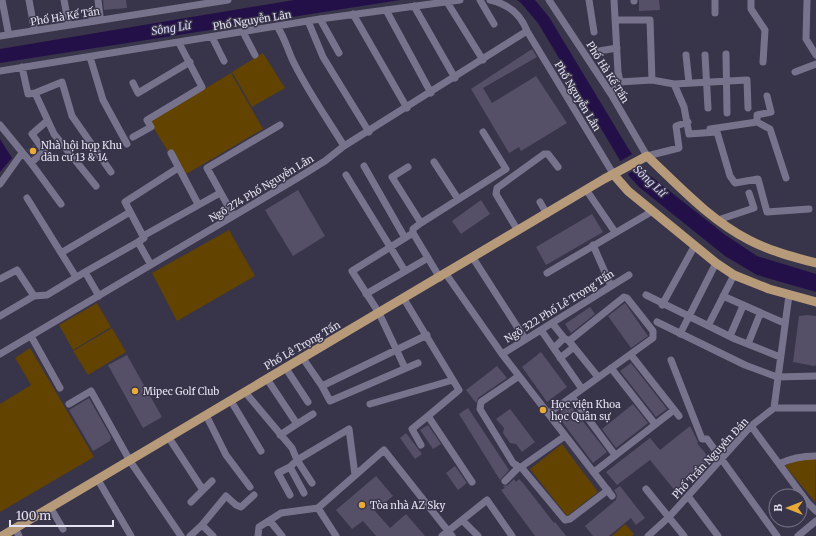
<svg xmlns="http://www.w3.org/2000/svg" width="816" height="536" font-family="Merriweather,serif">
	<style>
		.green { fill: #624300 }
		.water { fill: #241049 }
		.pier { fill: #383449 }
		.building { fill: #555067 }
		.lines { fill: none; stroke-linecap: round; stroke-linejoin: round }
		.minor { stroke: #78738c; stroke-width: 7 }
		.major { stroke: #b69a79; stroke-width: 9 }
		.poi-dot { fill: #e8ab37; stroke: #383449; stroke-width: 1.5 }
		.labels { text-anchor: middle; stroke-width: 3; stroke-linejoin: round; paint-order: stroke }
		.street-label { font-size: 10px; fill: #e5e2f1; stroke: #383449 }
		.poi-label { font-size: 10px; fill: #e5e2f1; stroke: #383449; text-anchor: start }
		.water-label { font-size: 11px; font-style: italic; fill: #dcd5fa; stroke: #383449 }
	</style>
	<rect width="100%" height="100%" fill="#383449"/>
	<path class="green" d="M263 53 285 88 252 107 232 72Z
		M231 73 263 129 183 176 150 122Z
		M229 230 255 276 177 321 152 273Z
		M97 303 111 327 73 350 59 325Z
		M112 328 126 352 88 375 73 351Z
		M30 348 94 457 0 512V404L31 385 15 358Z
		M562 444 598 492 567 516 530 469Z
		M801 458H816L815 502 785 466Z
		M625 524 634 534 632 536H612Z"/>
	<path class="water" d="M294 0H400L0 63V49Z
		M517 0H535L549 17 628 148 643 170 724 234 757 256 816 274V292L757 275 725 256 639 187 630 177 538 23 521 3Z
		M0 139 12 158 0 172Z"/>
	<path class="pier" d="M634 153 643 165 626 175 619 162Z"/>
	<path class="building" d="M103 0H126L127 8 104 10Z
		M639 0H659L660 10 639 11Z
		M532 49 537 57 483 88 492 103 536 76 567 123 521 151 519 147 509 153 471 89Z
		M34 145 37 150 32 156 27 150Z
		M298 190 325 236 293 256 265 210Z
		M481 200 490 214 461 234 452 221Z
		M592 214 603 232 546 265 536 247Z
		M625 303 648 336 631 348 608 316Z
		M590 307 595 314 571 333 565 324Z
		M807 315 816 316V365L814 366 793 362 799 316Z
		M541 352 567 387 547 402 522 367Z
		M127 355 162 417 143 428 108 365Z
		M631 363 667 409 656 417 620 371Z
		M497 366 507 378 478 398 476 403 466 390Z
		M89 398 111 437 110 441 93 451 69 410Z
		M633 404 648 423 616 448 602 429Z
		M570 405 607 452 593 463 557 415Z
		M468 408 509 470 500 480 459 414Z
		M510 409 535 442 522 452 516 444 510 443 503 433 504 428 496 419Z
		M428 425 441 444 433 449 420 430Z
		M690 426 698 442 697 443 711 460 683 483 685 486 676 492 650 460 617 485 606 472 650 438 660 450Z
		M406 433 422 454 415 459 400 438Z
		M455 466 467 483 458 490 446 473Z
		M376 476 393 496 375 511 390 528 406 514 425 536H376L363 521 352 529 336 510Z
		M514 479 516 482 519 479 523 483 554 523 555 522 566 536H535L501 490 505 488 503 486 508 485Z
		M620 486 645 518 636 525 631 518 609 536H593L585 526 616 500 617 495 614 490Z"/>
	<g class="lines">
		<path class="minor" d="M2 0 8 31
			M29 0 34 27
			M64 0 68 21
			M480 0 494 24
			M490 0C508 4 521 15 527 31L614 175
			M549 0 611 94 647 156 679 148 676 126 688 122
			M589 0 594 32
			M614 0 618 72 620 82
			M634 0V1
			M751 0V9L765 30 763 62
			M807 0 806 39 816 55
			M447 2 483 60
			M414 6 455 78
			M386 10 431 93
			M715 13V0
			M353 14 407 108
			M92 17 100 16 98 0
			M320 19 339 53
			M615 20H650L652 80
			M308 21 323 57 369 132
			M277 26C286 40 288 52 295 65 309 93 328 120 344 146
			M243 32 255 55
			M0 36 228 0
			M212 37 224 61
			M593 52 617 48
			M726 54 727 113
			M686 55 689 83
			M705 55 708 108
			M90 57 103 100 127 144
			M22 67 28 94 35 93 54 134 96 186
			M0 71 320 19 460 0
			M795 72 816 64
			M133 83 138 93 190 62
			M674 84 747 80 748 108
			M35 93 62 82 72 116 111 172
			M611 94 620 82 652 80 674 84 684 107 689 134 717 132 730 176 735 183 758 179 767 212 809 209
			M757 122V115L771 112 767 96
			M0 125 31 163 61 204
			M710 129 757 122 770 129 786 178
			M133 137 151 127 147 120 202 87 179 43
			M171 153 198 204
			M434 162 458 199
			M31 163 44 151 32 134 47 121
			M364 166 405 238
			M408 167 392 177 421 223
			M346 175 405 271
			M0 184 22 153
			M587 191 615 232
			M27 198 76 277
			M540 202 547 214
			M233 215 207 168 280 125
			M718 220 754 208 749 193
			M518 231 496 194 497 188 544 154H548L558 167
			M413 233V229L421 223 506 169 483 132
			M143 236 220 193
			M138 242 144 238 125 202 178 168
			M593 245 611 286
			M61 253 130 212
			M473 258 525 339
			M85 272 138 242 151 265
			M547 273 651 212
			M446 274 502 354 612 496
			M0 279 17 270 34 296 0 316
			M366 294 428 258
			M646 295 735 339 780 357
			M34 296 47 295 85 272 99 296
			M723 296 784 323
			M404 299 459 390 428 416 472 482
			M662 305 694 247
			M657 322 745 365 777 377 816 376
			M552 323 564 338
			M708 326 734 275
			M541 330 582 389
			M680 334 716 263
			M31 336 60 388
			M730 336 743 306
			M748 344 760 314
			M554 348 564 338 569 341 598 377
			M0 354 296 179 325 161 344 146 527 31
			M502 354 629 275
			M631 355 679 416
			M302 357 322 386 330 401 418 363
			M560 358 574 347
			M671 360 702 439H707L777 536
			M285 367 308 402
			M405 368 379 313 352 271 413 233 440 278
			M611 368 655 424
			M519 376 481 402 480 409 513 463 519 467H521L565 520 570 519 608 490
			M267 379 297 424 280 435
			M322 386 427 335
			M245 392 292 448 297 460 349 429 355 475
			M572 397 615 455
			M231 401 261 451
			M69 404 91 391 130 461 181 536
			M370 404 453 380
			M774 408 789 295
			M549 413 653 338V331L627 298 624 297 569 341
			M206 415 226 455 250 487
			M297 424 313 414
			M751 426 808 503 816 511
			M169 438 203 490
			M421 445 412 429 428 416
			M779 464C791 458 802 456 816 456
			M521 467 565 436
			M594 472 674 410
			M98 480 131 536
			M505 481 519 467
			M646 489 684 536
			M304 493 290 467 297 460 312 483
			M290 495 278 473 290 467
			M688 496 718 536
			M191 502 212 481
			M50 507 63 529
			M318 508 384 450 452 536
			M318 508 336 536
			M462 520 478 536
			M270 521 282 536
			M202 525 213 536
			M15 528 19 536
			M190 536 202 525 226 496 236 505 241 507 254 495
			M258 536 259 527 281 513 318 508
			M442 536 487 500 512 536
			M648 536 669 517 751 426 774 408H816
			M798 536 816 521"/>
		<path class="major" d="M614 175 628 191 716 263 734 275 769 289 816 302
			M2 536 604 179 647 156C679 186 710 220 749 240 770 251 793 257 816 263"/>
	</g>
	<g class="poi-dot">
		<circle cx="33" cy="151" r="4"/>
		<circle cx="135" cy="391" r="4"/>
		<circle cx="543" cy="410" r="4"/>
		<circle cx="362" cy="505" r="4"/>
	</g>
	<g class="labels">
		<g class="street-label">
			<text transform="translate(65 16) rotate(-9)" y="4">Phố Hà Kế Tấn</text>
			<text transform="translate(252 20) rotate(-9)" y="4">Phố Nguyễn Lân</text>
			<text transform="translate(608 72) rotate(58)" y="4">Phố Hà Kế Tấn</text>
			<text transform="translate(578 96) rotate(59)" y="4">Phố Nguyễn Lân</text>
			<text transform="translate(261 188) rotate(-31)" y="4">Ngõ 274 Phố Nguyễn Lân</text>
			<text transform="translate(559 306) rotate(-32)" y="4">Ngõ 322 Phố Lê Trọng Tấn</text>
			<text transform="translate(302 345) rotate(-30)" y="4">Phố Lê Trọng Tấn</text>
			<text transform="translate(710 458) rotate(-47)" y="4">Phố Trần Nguyên Đán</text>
		</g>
		<g class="poi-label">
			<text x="41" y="149">Nhà hội họp Khu<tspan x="41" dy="12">dân cư 13 &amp; 14</tspan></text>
			<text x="143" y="395">Mipec Golf Club</text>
			<text x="551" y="408">Học viện Khoa<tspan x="551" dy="12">học Quân sự</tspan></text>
			<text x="370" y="509">Tòa nhà AZ Sky</text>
		</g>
		<g class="water-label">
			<text transform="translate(171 28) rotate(-9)" y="4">Sông Lừ</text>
			<text transform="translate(650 181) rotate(43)" y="4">Sông Lừ</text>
		</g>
	</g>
	<g transform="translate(788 508) rotate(270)"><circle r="19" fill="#383449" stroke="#7d7a8c"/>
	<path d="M0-3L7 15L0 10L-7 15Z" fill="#e8ab37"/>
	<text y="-6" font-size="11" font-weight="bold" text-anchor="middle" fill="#e5e2f1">B</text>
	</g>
	<path d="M10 520v6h103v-6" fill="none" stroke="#e5e2f1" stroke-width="2"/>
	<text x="16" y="520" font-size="12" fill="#e5e2f1" stroke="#383449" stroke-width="3" paint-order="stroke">100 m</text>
</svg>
